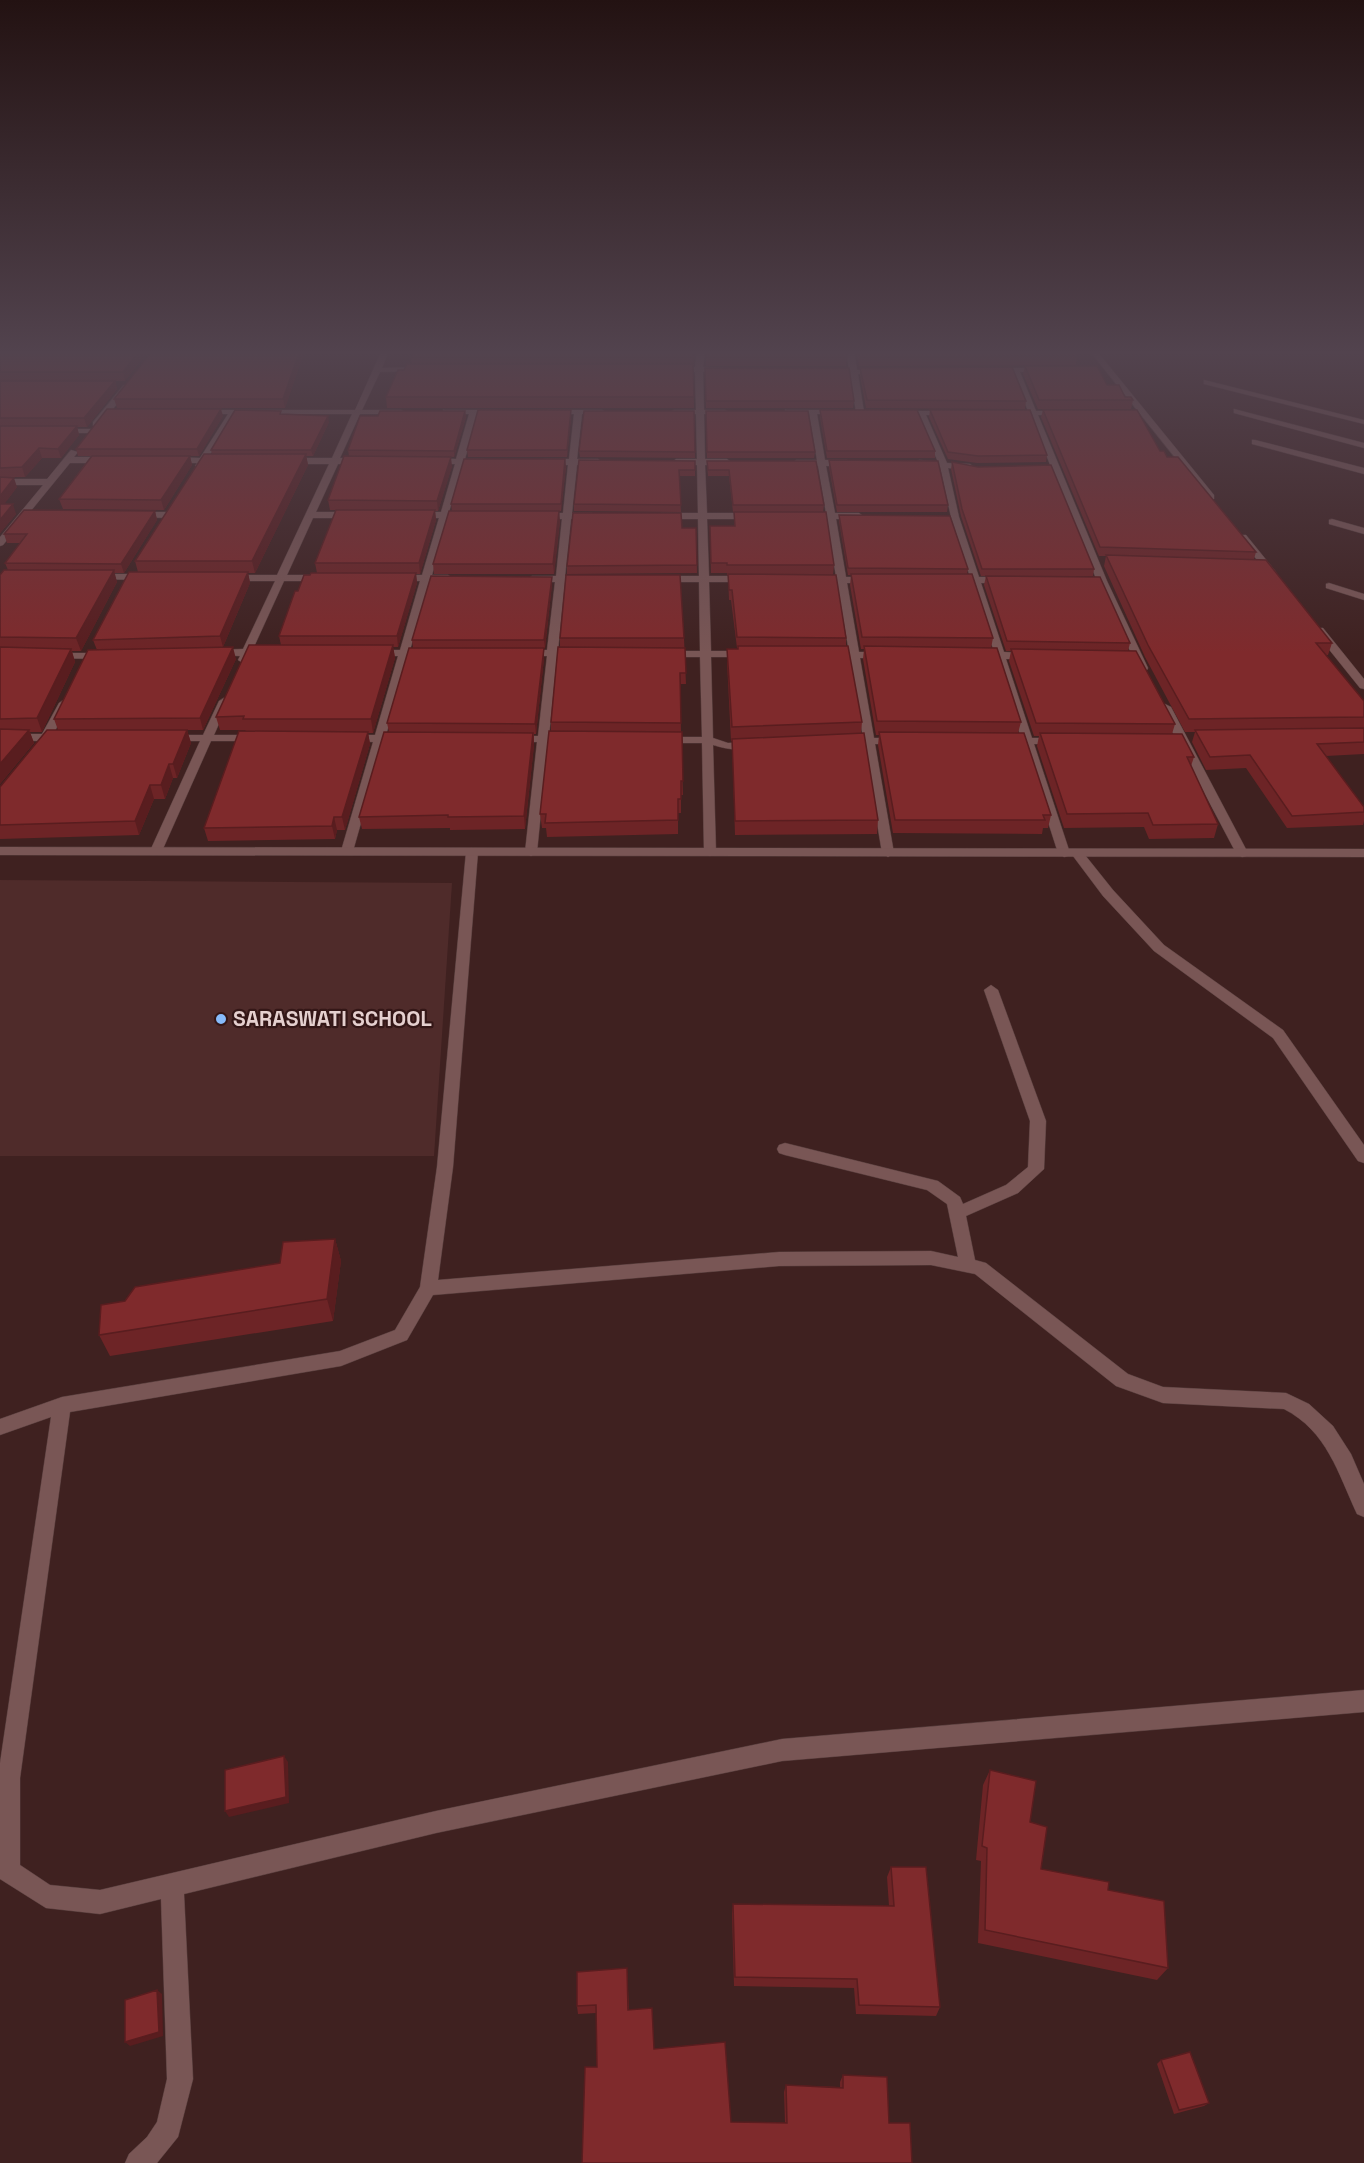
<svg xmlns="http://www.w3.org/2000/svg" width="1364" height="2163" font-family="'Space Grotesk',sans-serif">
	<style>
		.built { fill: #4f2b2a }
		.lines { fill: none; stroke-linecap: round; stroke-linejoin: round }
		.minor-casing { stroke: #563d3c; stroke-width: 1 }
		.tertiary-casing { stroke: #563d3c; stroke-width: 1 }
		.minor { fill: #795655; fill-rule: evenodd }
		.tertiary { fill: #795655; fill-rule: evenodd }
		.wall { fill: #6d2426 }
		.shaded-wall { fill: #591d1f }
		.building { fill: #7f2a2c; stroke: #591d1f; stroke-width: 1.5 }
		.poi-dot { fill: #87bbfb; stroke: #341717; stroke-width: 2 }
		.labels { text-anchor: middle; stroke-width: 4.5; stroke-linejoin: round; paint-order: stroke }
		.poi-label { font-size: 21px; font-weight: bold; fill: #e5d0cf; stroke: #341717; text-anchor: start }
	</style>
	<rect width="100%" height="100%" fill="#3f2120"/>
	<path class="built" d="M0 880 452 883 434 1156H0Z"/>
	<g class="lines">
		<g class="minor-casing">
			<path id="minor" d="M382 350H389L382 368 423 367 427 369 423 371 380 372 362 410H401L405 412 401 414H360L340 458H361L365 461 361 464H338L316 512H355L359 515 355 518H313L287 575H322L327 578 322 581H284L253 649 270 650V654L250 655 247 662 243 663 238 660 240 656 211 655V651L215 650 243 649 275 581H229L224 578 229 575H277L329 464H286L282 461 286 458H332L352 414H235L208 458 223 459V463H205L199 469 195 466 197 463H172L168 460 172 457 200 458 228 414H203L199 412 200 410H355Z
				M697 350H705L703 367 726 368 730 370 726 372H703L704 410H725L729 412 725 414H704L705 459H727L731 462 727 465H705L707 513H754L758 516 754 519H707L709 576H748L753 579 748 582H709L711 651H745L750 654 745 657H711L713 738 728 743 751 742 757 745C746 753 726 749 713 745L716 852 710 856 704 852 702 743H662L656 740 662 737H702L700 657H664L659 654 664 651H700L699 582H661L656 579 661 576H699L698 519H661L657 516 661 513H698L697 465H676L672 462 676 459H697L696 414H674L670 412 674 410H696L695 372 672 371 668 369 672 367H695Z
				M846 350H854L857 370H879L883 372 879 374H858L864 412 860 414 856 412 850 374H831L827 372 831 370H849Z
				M990 368H1044L1048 370 1044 372H1020L1036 411H1061L1065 413 1061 415H1038L1107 581 1148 668 1147 670H1139L1138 668 1097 581 1030 415H1010L1006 413 1010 411H1028L1012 372H993Z
				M1204 380 1364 420V424L1204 384Z
				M124 385 131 387 99 426H93V422Z
				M1234 409 1364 443V448L1234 413Z
				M446 410H497L501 412 497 414H477L465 459H484L488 462 484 465 463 464 449 512H466L470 515 466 518H448L432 575H448L453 578 448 581H430L410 650H427L432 653 427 656H409L386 735 401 736 407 739 401 742H384L353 851 347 855 341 851 373 742 350 741 344 738 350 735H375L398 656H373L368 653 373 650H400L420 581H397L392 578 397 575H422L439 518H415L411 515 415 512H441L455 464H433L429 461 433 458 456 459 469 414H443V410Z
				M551 410H602L606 412 602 414H582L577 459H598L602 462 598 465H577L572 513H592L596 516 592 519H571L565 576H586L591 579 586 582H565L558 650H577L582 653 577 656H557L549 736H566L572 739 566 742H548L537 852 531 856 525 852 537 742H515L509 739 515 736H538L547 656H523L518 653 523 650H547L555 582H532L527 579 532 576H556L562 519H541L537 516 541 513H563L568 465H544L540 462 544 459H569L574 414H548V410Z
				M788 410H839L843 412 839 414H817L825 460H847L851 463 847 466H826L835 513H859L863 516 859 519H836L846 577H871L876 580 871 583H847L859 652H883L888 655 883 658H860L874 738H898L904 741 898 744H875L894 853 888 857 882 853 864 744H844L838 741 844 738H863L850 658H829L824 655 829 652H849L837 583H817L812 580 817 577H836L827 519H808L804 516 808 513H826L818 466H796L792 463 796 460H817L809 414H785V410Z
				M899 411H950L954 413 950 415H926L947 463 970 464 974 467 970 470 948 468 959 517 979 577H1006L1011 580 1006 583H981L1004 652 1030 653 1035 656 1030 659H1006L1032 738H1057L1063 741 1057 744H1034L1070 853 1068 856 1064 857 1058 853 1023 744H1006L1000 741 1006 738H1021L996 658H979L974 655 979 652H994L972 583H955L950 580 955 577H970L951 517 940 467 915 463 919 460 938 462 918 415H896L895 413Z
				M60 429H91L95 431 91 433H57L56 431Z
				M1255 440 1364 468V474L1252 444V440Z
				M71 450 78 452 74 457H106L110 460 106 463H70L3 545 0 546V537L43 485H0V479H47Z
				M135 512H168L172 515 168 518 132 517 131 515Z
				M1332 519 1364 528V534L1329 524V520Z
				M97 574H145L150 577 145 580 94 579V575Z
				M1329 583 1364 594V600L1326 588V584Z
				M53 653H104L109 656 104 659 49 658V654Z
				M224 698 229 701 214 735H257L263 738 257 741H211L162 851 160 854H152L150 851 200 741H170L164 738 170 735H203L219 701Z
				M64 700 69 703 53 735 63 736V740L50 741 46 747 42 748 36 745 38 741 0 740V734H42L59 703Z
				M1165 704 1171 707 1248 853 1246 856 1242 857 1236 853 1159 707Z
				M472 848 478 852 453 1167 438 1280 779 1252 931 1251 958 1257 947 1204 927 1190 785 1155 779 1153 777 1149 779 1145 785 1143 938 1181 960 1197 963 1204 1006 1185 1028 1167 1030 1121 984 990 991 985 998 990 1046 1121 1044 1169 1018 1193 966 1216 975 1260 986 1263 1128 1374 1163 1387 1286 1393 1309 1404 1333 1426 1351 1454 1364 1484V1517L1357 1514C1338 1473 1327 1431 1284 1409L1163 1403 1116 1386 975 1274 931 1265 779 1266 433 1295 407 1340 341 1366 70 1412 20 1778V1865L50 1885 100 1890 436 1811 782 1739 1364 1690V1712L782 1761 436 1833 184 1894 193 2079 178 2137 157 2163H125L129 2154 147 2137 157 2122 167 2079 161 1899 100 1914 46 1908 0 1879V1763L51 1417 0 1435V1419L62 1397 340 1351 395 1330 420 1287 437 1167 466 852Z
				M1077 849 1081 850 1113 890 1164 945 1283 1030 1364 1145V1163L1358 1161 1273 1038 1154 951 1103 896 1073 856 1071 853Z"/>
		</g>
		<g class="tertiary-casing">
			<path id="tertiary" d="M1089 350H1096L1214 495V499H1208Z
				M1240 535H1246L1276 572V576H1270L1240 539Z
				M1315 628H1323L1364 679V689L1360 688 1315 632Z
				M0 847 1364 849V857L0 855Z"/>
		</g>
		<use href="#minor" class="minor"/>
		<use href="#tertiary" class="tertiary"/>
	</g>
	<path class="wall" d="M0 350H149L125 381H115L117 389 87 427H77L79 435 61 458H42L25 477H0L17 487 4 504 16 514 0 533Z
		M153 350H315V352H304L285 408H117L114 399Z
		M696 350 693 366 694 408H387L386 397 404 370 412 364 411 357Z
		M706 350 847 357 846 366H706Z
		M856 350H1074L1077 356 1076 365 859 366Z
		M1025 366 1107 385 1125 397 1133 400 1131 409H1038L1023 374Z
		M705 368 854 401 853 408H706Z
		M860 368 1026 401 1025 409 866 408 860 375Z
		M820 410 935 451V458H827L820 417Z
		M930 410 1047 455 1046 462 977 463 948 459 929 417Z
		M1043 410 1160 451 1167 457 1256 552 1254 559 1332 643 1328 655H1326L1364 701V754L1326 756 1364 807V821L1363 825 1287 828 1246 768 1206 770 1192 742 1195 732H1185L1145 657 1104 566 1106 556H1099L1041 417Z
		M465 411 466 417 454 457 349 456 348 450Z
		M694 411 695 458 580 457 579 451Z
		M706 411 815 452 814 458H707Z
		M282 414 329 422 313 456H306L308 465 255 573H248L250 583 223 647 236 659 203 730H187L191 743 177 778H173L165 799H154L139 835 0 839V787L58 730 54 719 97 650 93 640 138 572 135 561 212 454 211 450Z
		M223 416 199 456H190L192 465 164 510 63 509 59 499 91 456H78L76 449Z
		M571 417 567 457H468L467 450Z
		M829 460 948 505 947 512H837L829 467Z
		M695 461V476H679L681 512 574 511V504Z
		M707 461 824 505 823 512H733L729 476H708Z
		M952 462 1094 569 1093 576H998L1130 643 1128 651 1175 724 1172 734 1194 757 1191 766 1218 824 1214 838 1149 839 1144 827 1064 828 1037 746 1039 736H1034L1009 661 1011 651H1006L984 585 986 576H981L961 516 951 469Z
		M452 466 438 511H435L436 520 420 574H416L417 583 398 647H393L395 658 373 733H368L370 744 345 830H337L335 839 208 841 204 828 246 731 245 730H220L216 717 281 645 279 636 298 591 310 575 317 573 315 563 364 510H330L328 500Z
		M566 466 561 511H452L451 504Z
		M155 511 157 520 124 573H114L117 582 81 651H72L75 662 42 732H30L34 743 0 784V575L8 570 5 563 20 543H7L4 534Z
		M734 512 834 565 833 575 846 638V646L862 722 861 733 878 820 877 834 735 835 732 741H731L727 662V649H738V648H737L731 600H729L728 575H727V573H711L710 536V526H734Z
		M839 515 968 569 967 574 993 638 991 648 1021 722 1018 733 1051 815 1048 828H1043L1042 834 893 833 878 745 879 735H876L863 659 864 649H861L850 585 851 575H848L839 521Z
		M560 520 554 574H434L433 564Z
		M682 528H696L697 573 567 574V566Z
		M552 577V584L545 648H413L412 640Z
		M560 638H684L686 684H680L681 732 683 795H681V813H678V834L547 837 546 828H542L540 814 551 731V722L560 647Z
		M544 658 536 734H534V745L525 829 450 830V828L362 829 359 817 389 732 387 723Z
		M335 1239 341 1261 333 1321 110 1356 99 1335 125 1301 280 1263Z
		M990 1770 1030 1822 1041 1869 1108 1890 1168 1968 1157 1980 978 1943 981 1861 976 1860 983 1785Z
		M891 1867 940 2007 936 2016 856 2014 854 1988 734 1986 732 1914 733 1904 889 1906 887 1877Z
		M627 1968 629 2010 654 2049 731 2122 785 2123 784 2092 786 2085 840 2087V2082L843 2075 889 2123 582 2163 597 2067 596 2013 578 2014 577 2006Z
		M1161 2060 1209 2103 1204 2106 1174 2114 1157 2064Z"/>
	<path class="shaded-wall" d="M140 350H149L125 381 123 372Z
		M300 350H303L304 352 285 408 283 399Z
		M695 350H696L693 366V357Z
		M115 381 117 389 87 427 84 418Z
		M221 409 223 416 199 456 197 449Z
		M571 410V417L567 457V450Z
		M465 411 466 417 454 457V451Z
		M328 416 329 422 313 456 311 450Z
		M77 426 79 435 61 458 58 449Z
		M39 448 42 458 25 477 22 467Z
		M306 454 308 465 255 573 252 561Z
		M190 456 192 465 164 510 161 500Z
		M451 457 452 466 438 511 437 501Z
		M565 459 566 466 561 511V504Z
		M14 478 17 487 0 510V496Z
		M13 504 16 514 0 533V520Z
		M435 510 436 520 420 574 419 563Z
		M155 511 157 520 124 573 121 564Z
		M559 511 560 520 554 574 553 564Z
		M114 570 117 582 81 651 76 638Z
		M248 572 250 583 223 647 220 636Z
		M416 573 417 583 398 647 397 636Z
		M552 577V584L545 648 544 640Z
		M393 645 395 658 373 733 371 719Z
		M233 647 236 659 203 730 200 718Z
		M544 648V658L536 734 535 724Z
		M71 649 75 662 42 732 37 718Z
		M29 730 34 743 0 784V764Z
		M187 730 191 743 177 778 173 764Z
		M368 732 370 744 345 830 342 817Z
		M533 733 534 745 525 829 524 816Z
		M169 764 173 778 165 799 161 785Z
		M150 785 154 799 139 835 135 821Z
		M334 817 337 830 335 839 332 826Z
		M335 1239 341 1261 333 1321 327 1299Z
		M284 1756 288 1762 289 1803 229 1817 225 1811Z
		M157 1990 162 1994 163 2036 130 2046 125 2042Z"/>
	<path class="building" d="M0 350H140L123 372H0Z
		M153 350H300L283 399H114Z
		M415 350H695L693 357H411Z
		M706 350H846L847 357H706Z
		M858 350H1074L1077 356 860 357Z
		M407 364H693L694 397H386L398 370H404Z
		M1025 366H1097L1107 385H1119L1125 397H1131L1133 400H1039Z
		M1012 367 1026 401 867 400 860 368Z
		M705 368H849L854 401H706Z
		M0 381H115L84 418H0Z
		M107 409H221L197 449H76Z
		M235 410 281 411 280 414 328 416 311 450H211Z
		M478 410H571L567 450H467Z
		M820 410H917L935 451H827Z
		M930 410H1030L1047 455 978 456 948 452Z
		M1043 410H1137L1160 451H1164L1167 457H1178L1256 552 1100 547Z
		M380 411H465L454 451 348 450 360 416H378Z
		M584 411H694L695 452 579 451Z
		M706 411H808L815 452H707Z
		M0 426H77L58 449 39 448 22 467 0 468Z
		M204 454H306L252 561H135Z
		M92 456H190L161 500 59 499Z
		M344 456 451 457 437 501 328 500Z
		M464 459H565L561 504H451Z
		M579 460 695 461V470H679L681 505 574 504Z
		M829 460 938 461 948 505H837Z
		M707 461H816L824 505H733L729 470H708Z
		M952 462 978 467 1051 465 1094 569H982L962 509Z
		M0 477 14 478 0 496Z
		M0 504H13L0 520Z
		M24 510 155 511 121 564 5 563 27 534H4Z
		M336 510H435L419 563H315Z
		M449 511H559L553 564H433Z
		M734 512H826L834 565H727V563H711L710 526H735Z
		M573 513H681L682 528H696L697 565 567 566Z
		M839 515 950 516 968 569 848 568Z
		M1106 555 1266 560 1332 643H1316L1364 701V717L1189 719 1148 645Z
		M4 570H114L76 638 0 637V575Z
		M129 572H248L220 636 93 640Z
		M311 573H416L397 636H279L295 591H298L304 575H310Z
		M728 574 836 575 846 638 737 637 732 590H729Z
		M851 574H972L993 638 862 637Z
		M566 575H680L684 638H560Z
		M431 576 552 577 544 640H412Z
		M986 576 1100 577 1130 643 1007 641Z
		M249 645H393L371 719H243L244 716 216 717Z
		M738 646H848L862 722 732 727 727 649H738Z
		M864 646 997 648 1021 722 877 721Z
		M0 647 71 649 37 718 0 719Z
		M233 647 200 718 54 719 88 650Z
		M558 647 685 648 686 673H680L681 723 551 722Z
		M409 648H544L535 724 387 723Z
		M1011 649 1136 651 1175 724 1036 723Z
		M1364 728V742L1317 744 1364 807V812L1292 816 1250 755 1210 757 1195 730Z
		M0 729 29 730 0 764Z
		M47 730H187L173 764H169L161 785H150L135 821 0 825V787Z
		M239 731 368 732 342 817H334L332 826 204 828Z
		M549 731 682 732 683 781H681V799H678V820L545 823 546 814H540Z
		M384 732 533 733 524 816 448 817V815L359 817Z
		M879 732 1024 733 1051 815H1043L1045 820H895Z
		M864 733 878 820 735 821 732 739Z
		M1040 733 1182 734 1194 757H1187L1218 824 1153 825 1148 813 1067 814Z
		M335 1239 327 1299 99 1335 101 1305 125 1301 135 1287 280 1263 283 1242Z
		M284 1756 286 1797 225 1811V1770Z
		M990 1770 1036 1781 1030 1822 1047 1827 1041 1869 1109 1882 1108 1890 1164 1901 1168 1968 985 1930 987 1848 982 1846Z
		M891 1867H926L940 2007 859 2005 857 1979 735 1977 733 1904 894 1906Z
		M627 1968 628 2010 652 2008 654 2049 725 2042 731 2122 787 2123 786 2085 843 2088V2075L887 2077 889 2123H910L912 2163H582L585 2067H597L596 2005 577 2006V1972Z
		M157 1990 159 2032 125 2042V2000Z
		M1190 2052 1209 2103 1179 2110 1161 2060Z"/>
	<linearGradient id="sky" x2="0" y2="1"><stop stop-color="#231212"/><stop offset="0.54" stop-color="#52434e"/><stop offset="1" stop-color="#52434e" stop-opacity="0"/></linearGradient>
	<rect width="1364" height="653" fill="url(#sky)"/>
	<circle class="poi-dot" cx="221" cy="1019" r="6"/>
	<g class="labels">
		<g class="poi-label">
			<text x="233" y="1026">SARASWATI SCHOOL</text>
		</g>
	</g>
</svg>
